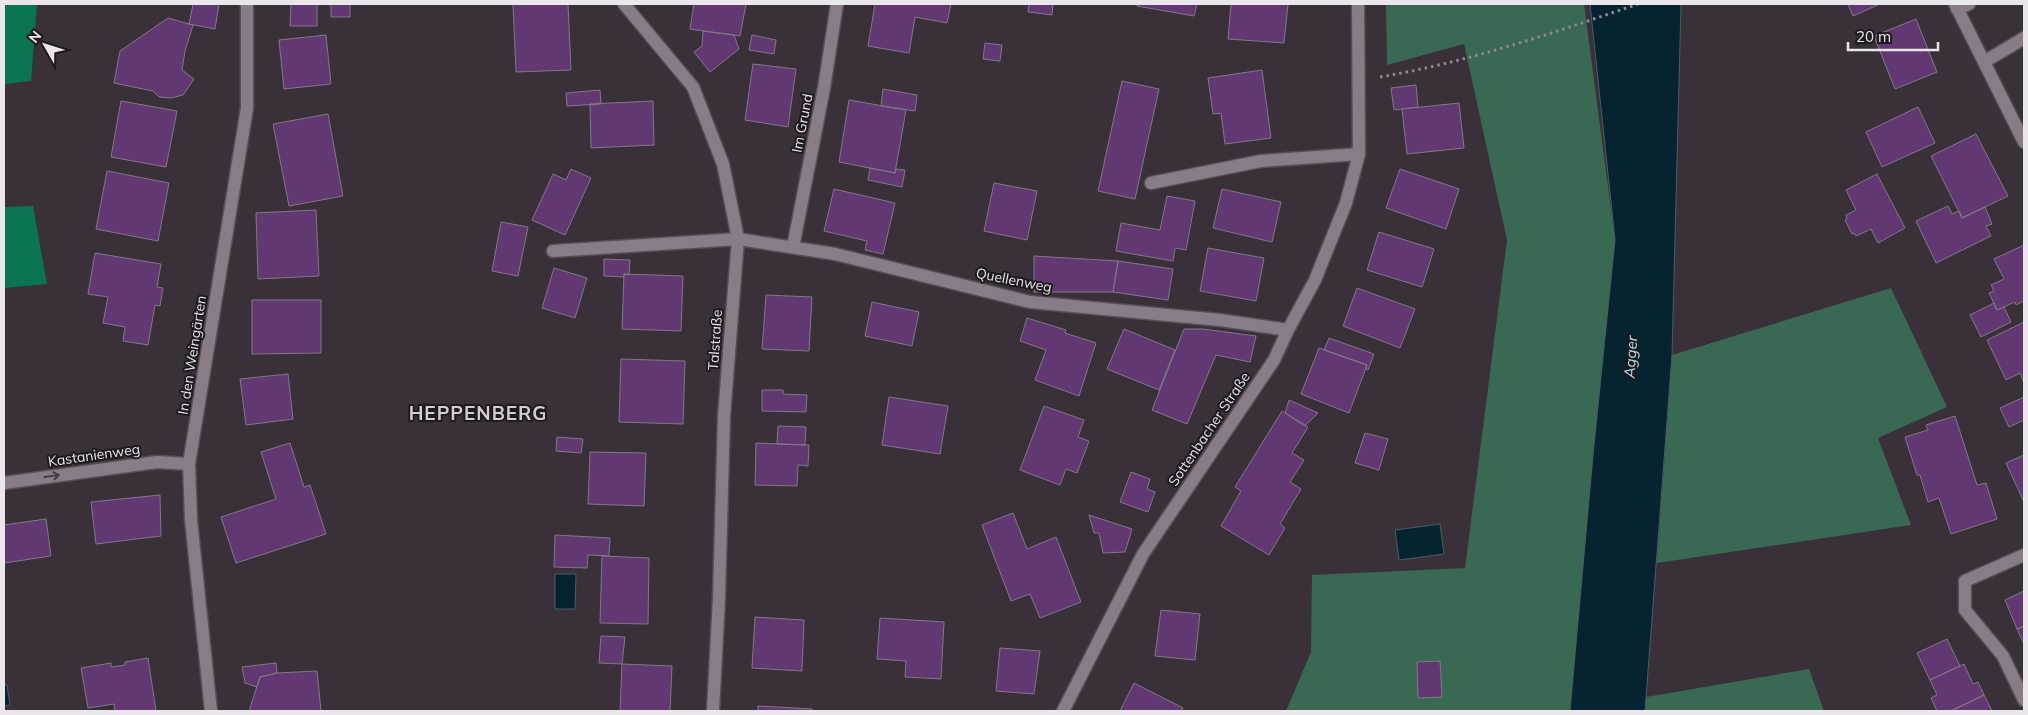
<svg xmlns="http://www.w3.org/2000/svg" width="2028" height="715" font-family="Mulish,sans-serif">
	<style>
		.green { fill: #396853 }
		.forest { fill: #0a7452 }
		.water { fill: #062330; stroke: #4b5d68 }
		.building { fill: #623872; stroke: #817885 }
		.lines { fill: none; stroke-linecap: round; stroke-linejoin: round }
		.minor-casing { stroke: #564d56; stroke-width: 15 }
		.path { stroke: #908890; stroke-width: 3; stroke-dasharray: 2.5 4; stroke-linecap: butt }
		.minor { stroke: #887c88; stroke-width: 12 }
		.oneway { stroke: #433c43 }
		.labels { text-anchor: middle; stroke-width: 4; stroke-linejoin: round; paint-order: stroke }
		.street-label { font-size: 14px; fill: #ebe5ec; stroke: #1e1a1e }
		.water-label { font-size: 15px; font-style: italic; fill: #b7e1f8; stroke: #1e1a1e }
		.district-label { font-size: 19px; font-weight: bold; letter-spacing: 1px; fill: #d8cbd8; stroke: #1e1a1e }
	</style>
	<rect width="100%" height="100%" fill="#3a303a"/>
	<path class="green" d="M1386 4H1584L1615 240 1593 455 1570 711H1286L1311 652 1312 575 1465 568 1507 240 1464 44 1387 65Z
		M1891 288 1947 407 1878 438 1911 525 1657 563 1672 355Z
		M1809 669 1824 711H1645L1646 697Z"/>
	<path class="forest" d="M4 4H37L31 81 4 84Z
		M33 206 47 284 4 288V207Z"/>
	<path class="water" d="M1590 4H1681L1672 355 1645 711H1570L1593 455 1615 240Z
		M1440 524 1444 554 1399 560 1395 530Z
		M555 574H576L575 609H555Z
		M4 685H7L10 705 4 706Z"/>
	<path class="building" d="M193 4H219L215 29 189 24Z
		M291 4H317V26H290Z
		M331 4H350V17H331Z
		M513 4H568L571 70 516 72Z
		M694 4H746L740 36 690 29Z
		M875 4H951L947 23 915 17 909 53 868 46Z
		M1029 4H1053L1052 15 1028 12Z
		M1137 4H1197L1194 16 1137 6Z
		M1231 4H1288L1284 43 1228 39Z
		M1848 4H1880L1853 16Z
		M168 18 193 25 185 51 182 70 194 79 183 95 171 98 159 97 153 91 114 83 120 51Z
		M1916 19 1937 72 1895 89 1874 36Z
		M703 31 734 35 739 49 710 72 694 52 702 46Z
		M326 35 331 84 284 89 279 40Z
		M752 35 776 40 774 54 749 50Z
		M985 43 1002 45 1000 61 983 59Z
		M753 64 796 69 788 127 745 120Z
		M1262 70 1271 138 1225 144 1221 113 1213 114 1208 78Z
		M1122 81 1159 89 1135 199 1098 191Z
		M1416 85 1418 107 1394 110 1391 88Z
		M883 89 917 95 915 111 881 106Z
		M600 90 601 104 567 106 566 93Z
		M849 100 906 110 895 173 839 162Z
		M121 101 177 111 166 167 111 157Z
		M653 101 654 145 591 148 590 104Z
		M1459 103 1464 148 1407 154 1402 109Z
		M1918 107 1935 143 1882 167 1866 132Z
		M328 114 343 196 289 206 273 124Z
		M1976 134 2008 196 1962 218 1931 156Z
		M870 168 895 173 896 169 905 170 902 187 868 180Z
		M571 169 591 178 565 235 532 220 553 174 566 180Z
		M1400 169 1459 189 1446 229 1386 208Z
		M107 171 169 183 158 241 96 229Z
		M1877 174 1905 228 1878 243 1871 229 1856 236 1854 233 1852 234 1845 220 1847 219 1846 215 1856 210 1846 190Z
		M994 183 1037 191 1027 240 984 231Z
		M834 189 895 203 883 254 865 250 867 241 824 231Z
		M1222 189 1281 202 1272 242 1213 228Z
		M1167 196 1195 201 1186 250 1175 248 1173 261 1116 251 1121 223 1160 230Z
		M1948 206 1952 214 1959 211 1962 218 1985 207 1992 224 1986 226 1991 236 1936 263 1916 221Z
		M316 210 319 276 258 279 256 213Z
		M501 222 528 227 518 276 492 271Z
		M1379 232 1434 249 1422 287 1367 270Z
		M2024 245V301L2016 305 2015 302 1997 310 1989 293 1994 291 1991 285 2004 279 1994 259Z
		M1208 248 1264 258 1256 301 1200 291Z
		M95 253 161 264 157 287 163 288 160 306 155 305 148 345 123 341 125 327 103 323 108 297 88 294Z
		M1034 256 1118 261 1113 292H1034Z
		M604 259 630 260 629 275 624 274V277L604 276Z
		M1118 261 1173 269 1168 300 1113 292Z
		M554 268 587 278 575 318 542 308Z
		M624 274 683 276 681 331 622 329Z
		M1357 288 1415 309 1400 348 1343 326Z
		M766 295 812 297 809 351 762 349Z
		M252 300H321V353L252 354Z
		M872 302 919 312 912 346 865 336Z
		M1994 303 1997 310 2004 307 2011 322 1981 337 1970 315Z
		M1027 318 1066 330 1065 333 1096 343 1079 396 1035 380 1046 350 1020 341Z
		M2024 322V383L2020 373 2006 380 1987 340Z
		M1124 329 1175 350 1159 390 1107 369Z
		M1184 329H1203L1256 336 1250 362 1216 355 1187 424 1152 410Z
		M1329 338 1374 354 1368 370 1366 369 1367 365 1324 350Z
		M1319 348 1367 365 1349 413 1301 394Z
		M621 359 685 361 683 424 619 422Z
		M288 374 293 419 246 425 240 379Z
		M762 390H783V394L807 395 806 412 762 411Z
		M889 397 948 406 940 454 882 445Z
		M2024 397V420L2009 427 2000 408Z
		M1289 400 1318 413 1305 426 1285 413Z
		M1044 406 1084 420 1078 437 1089 441 1077 473 1066 469 1060 485 1020 470Z
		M1282 411 1308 427 1292 453 1304 460 1290 482 1301 489 1280 524 1285 528 1269 555 1221 526 1241 491 1235 487Z
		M1955 416 1977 485 1986 483 1997 519 1951 534 1939 498 1928 502 1920 475H1917L1905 437 1928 430 1926 425Z
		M778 426 806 427 805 445 777 444Z
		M1365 433 1388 439 1379 470 1355 463Z
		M557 437 583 439 581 453 556 451Z
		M290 443 304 487 310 485 326 534 236 563 221 517 276 499 261 452Z
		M756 443 809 445 808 466 798 465 797 486 755 485Z
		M590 452 646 453 644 506 588 504Z
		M2024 455V502L2006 463Z
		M1131 472 1150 479 1147 489 1155 492 1148 512 1120 502Z
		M160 495 161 536 96 544 91 502Z
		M1013 513 1027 549 1056 537 1081 602 1040 618 1030 594 1011 601 982 525Z
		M1089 515 1132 529 1125 552 1103 553 1099 533H1094Z
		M46 519 51 556 4 563V525Z
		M555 535 610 538 609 556 588 555 587 568 554 567Z
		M602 556 649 558 648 624 600 623Z
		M2024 591V626L2017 629 2005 600Z
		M1161 610 1200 614 1195 660 1155 656Z
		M755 617 804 620 802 671 752 668Z
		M880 618 944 622 941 679 905 677 906 661 877 659Z
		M2024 626V644L2017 629Z
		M601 636 625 637 622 664 599 663Z
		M1947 639 1960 666 1930 680 1917 653Z
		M1000 648 1040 651 1034 694 996 691Z
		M148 658 156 711H115L114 704 88 708 81 668 111 663V667L125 665V662Z
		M1440 661 1442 697 1418 698 1417 662Z
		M276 663 277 673 260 677 257 687 245 683 242 667Z
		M622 664 672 666 670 711H620Z
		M1964 664 1973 684 1978 682 1984 695 1951 711H1937L1931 698 1937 695 1930 680Z
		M317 671 321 711H249L260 677 277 673Z
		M1134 683 1183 708 1181 711H1120Z
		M1984 695 1992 711H1951Z
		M758 706 812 709V711H758Z"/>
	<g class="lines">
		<g class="minor-casing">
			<path id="minor" d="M624 4 693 87 723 164 738 239 724 416 719 598 713 711
				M1955 4 2024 142
				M1957 9 1969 4
				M1984 62 2024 38
				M1151 183 1261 161 1359 154
				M793 247 824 88 837 4
				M553 251 738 239 835 254 1030 302 1220 320 1288 330
				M4 483 157 462 189 464
				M2024 555 1965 581V610L2003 656 2024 700
				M211 711 191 520 189 464 247 108V4
				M1063 711 1143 554 1274 360 1288 330 1315 280 1346 203 1359 154 1358 4"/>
		</g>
		<path class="path" d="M1380 77C1468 62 1553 33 1638 4"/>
		<use href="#minor" class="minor"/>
	</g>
	<defs><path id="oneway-shaft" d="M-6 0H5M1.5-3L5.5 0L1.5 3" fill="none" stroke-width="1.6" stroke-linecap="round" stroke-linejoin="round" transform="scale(1.25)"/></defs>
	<use class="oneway" href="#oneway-shaft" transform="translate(52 476) rotate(-8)"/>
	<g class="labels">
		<g class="street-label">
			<text transform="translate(802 123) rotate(-79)" y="5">Im Grund</text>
			<text transform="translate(1014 280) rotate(11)" y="5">Quellenweg</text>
			<text transform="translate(715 340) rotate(-86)" y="5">Talstraße</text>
			<text transform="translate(192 355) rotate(-81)" y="5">In den Weingärten</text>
			<text transform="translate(1209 429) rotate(-56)" y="5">Sottenbacher Straße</text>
			<text transform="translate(94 455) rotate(-8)" y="5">Kastanienweg</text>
		</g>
		<g class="water-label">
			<text transform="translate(1631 357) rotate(-86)" y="5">Agger</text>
		</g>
		<g class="district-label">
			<text x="478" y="420">HEPPENBERG</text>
		</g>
	</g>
	<rect width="2028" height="715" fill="none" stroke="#ebe5ec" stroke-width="10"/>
	<g transform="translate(45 45) rotate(309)" stroke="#1e1a1e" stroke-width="4" paint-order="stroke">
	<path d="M0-4L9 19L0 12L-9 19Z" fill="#ebe5ec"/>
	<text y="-8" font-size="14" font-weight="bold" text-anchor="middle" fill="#ebe5ec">N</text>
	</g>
	<path d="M1848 42v8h90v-8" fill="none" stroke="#ebe5ec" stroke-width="2.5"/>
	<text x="1856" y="42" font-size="15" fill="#ebe5ec" stroke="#1e1a1e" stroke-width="4" paint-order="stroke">20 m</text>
</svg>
